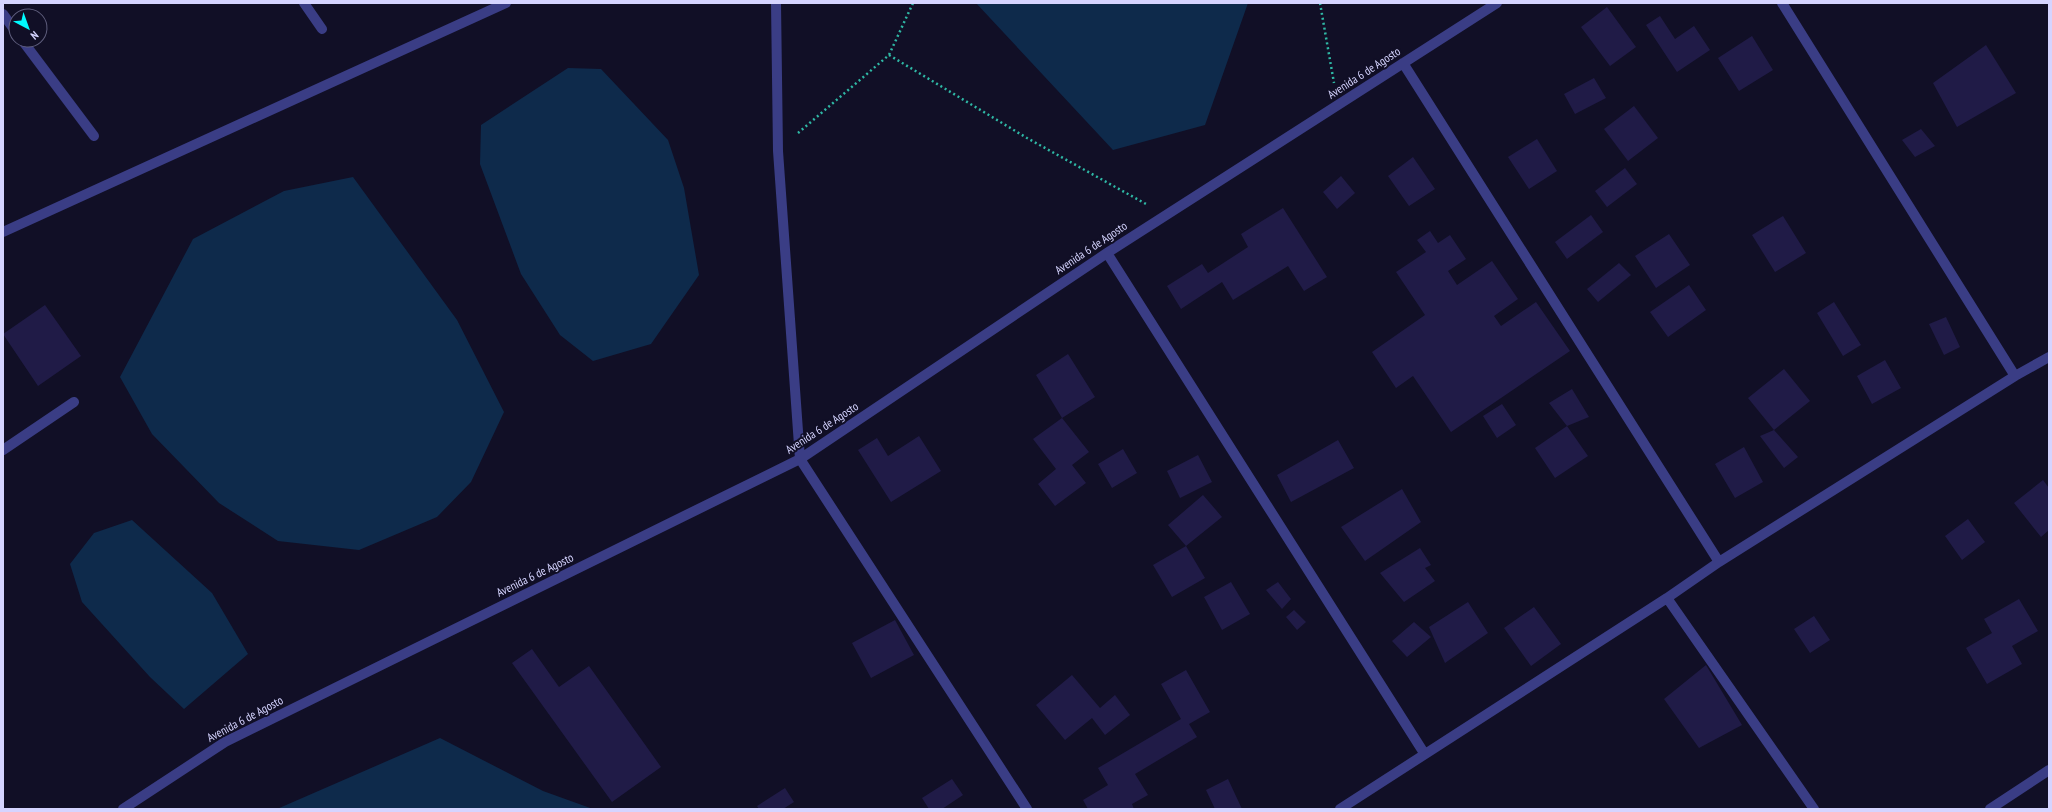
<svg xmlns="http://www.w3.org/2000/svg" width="2052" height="812" font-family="'PT Sans Narrow',sans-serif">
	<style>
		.water { fill: #0e2a4b }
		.building { fill: #201b47 }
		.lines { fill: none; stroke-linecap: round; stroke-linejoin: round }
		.path { stroke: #2fb8a5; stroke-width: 2.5; stroke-dasharray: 2 3; stroke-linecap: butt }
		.minor { stroke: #3a3d85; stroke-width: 10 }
		.labels { text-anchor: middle; stroke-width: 4; stroke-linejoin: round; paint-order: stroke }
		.street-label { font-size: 12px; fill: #d5d4ff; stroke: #110f26 }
	</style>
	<rect width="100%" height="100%" fill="#110f26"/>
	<path class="water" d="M976 3H1248L1205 125 1113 150Z
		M568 68 601 69 668 140 684 188 699 275 651 344 593 361 560 335 521 274 480 164 481 125Z
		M353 177 457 320 504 412 471 482 437 517 359 550 278 541 219 503 152 434 120 377 193 239 284 191Z
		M132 520 212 593 248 654 184 709 150 677 82 602 70 564 94 533Z
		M440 738 543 791 593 809H277Z"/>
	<path class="building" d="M1607 7 1636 47 1610 66 1581 27Z
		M1660 16 1675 39 1694 26 1710 50 1677 72 1646 25Z
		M1752 36 1773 70 1739 91 1718 58Z
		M1986 45 2016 93 1957 127 1933 83Z
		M1594 78 1606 98 1575 114 1564 94Z
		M1634 106 1658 138 1628 161 1604 129Z
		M1921 129 1935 146 1915 157 1902 140Z
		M1537 139 1557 171 1529 189 1508 157Z
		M1413 157 1435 189 1409 206 1388 176Z
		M1625 168 1637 184 1607 207 1595 191Z
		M1341 176 1355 193 1337 209 1323 192Z
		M1283 208 1327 277 1304 291 1288 266 1233 300 1222 282 1181 309 1167 286 1202 264 1208 273 1248 247 1241 234Z
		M1591 215 1603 232 1567 259 1555 242Z
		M1783 216 1806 253 1775 272 1752 235Z
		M1430 231 1438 243 1450 235 1466 259 1448 271 1457 285 1492 261 1518 299 1494 316 1501 326 1536 302 1570 351 1451 432 1413 376 1396 388 1372 352 1425 315 1396 272 1426 252 1417 240Z
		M1669 234 1690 265 1656 288 1635 256Z
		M1619 263 1631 275 1598 302 1587 289Z
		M1689 285 1706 310 1668 337 1650 312Z
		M1834 302 1861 345 1843 356 1817 313Z
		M45 305 81 356 38 386 3 334Z
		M1946 317 1960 347 1944 355 1929 324Z
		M1068 354 1095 397 1062 418 1089 452 1072 465 1086 483 1055 506 1038 484 1056 469 1033 439 1062 418 1036 375Z
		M1885 360 1901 388 1872 404 1857 376Z
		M1784 369 1810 401 1774 430 1748 398Z
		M1572 389 1589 417 1567 426 1549 403Z
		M1502 404 1516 425 1497 438 1483 416Z
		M1567 426 1588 456 1555 478 1535 448Z
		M1774 430 1798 457 1784 468 1760 436Z
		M919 436 941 471 891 502 858 450 877 438 888 456Z
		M1338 440 1354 468 1291 502 1277 475Z
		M1744 447 1763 482 1735 498 1715 464Z
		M1123 449 1137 473 1112 488 1098 464Z
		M1198 455 1212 482 1180 498 1167 471Z
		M2043 480 2049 488V530L2041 537 2014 503Z
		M1402 489 1421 522 1365 561 1341 527Z
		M1203 495 1222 517 1186 546 1168 525Z
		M1968 519 1985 542 1962 560 1945 536Z
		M1186 546 1205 578 1172 597 1153 565Z
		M1420 548 1431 565 1425 568 1435 581 1404 602 1380 573Z
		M1231 582 1250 614 1222 630 1204 597Z
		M1278 582 1291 599 1282 609 1266 590Z
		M2019 599 2038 631 2012 646 2022 664 1987 684 1966 648 1992 633 1984 619Z
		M1468 602 1488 633 1445 663 1429 627Z
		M1534 607 1561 644 1531 666 1504 628Z
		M1294 610 1306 622 1297 630 1286 617Z
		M1814 616 1830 640 1810 653 1794 629Z
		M895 620 914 655 871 678 852 643Z
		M1414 622 1431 637 1407 657 1392 641Z
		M532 649 559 687 589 666 661 767 612 802 512 663Z
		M1706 665 1742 725 1699 748 1664 699Z
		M1186 670 1210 712 1189 724 1197 737 1135 774 1148 795 1132 804 1134 809H1088L1083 800 1108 785 1098 768 1181 719 1161 684Z
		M1072 675 1100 708 1115 695 1130 715 1105 735 1092 718 1065 740 1036 705Z
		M952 779 963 795 942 809H929L922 798Z
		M1228 779 1242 809H1215L1206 790Z
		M785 788 794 802 783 809H759L757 806Z"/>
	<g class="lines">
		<path class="path" d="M1320 3 1334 83
			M889 55 1027 138 1146 204
			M798 133 889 55 913 3"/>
		<path class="minor" d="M304 3 322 29
			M776 3 778 151 800 459 1027 809
			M1782 3 2015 376
			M3 14 16 32
			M22 40 94 136
			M1403 63 1719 562
			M3 232 506 3
			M1107 253 1424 753
			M3 450 74 402
			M1667 598 1814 809
			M123 809 225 742 800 459 1107 253 1497 3
			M1340 809 1667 598 1719 562 2015 376 2049 357
			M1990 809 2049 770"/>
	</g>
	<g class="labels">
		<g class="street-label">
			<text transform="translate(1364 73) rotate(-33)" y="4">Avenida 6 de Agosto</text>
			<text transform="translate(1091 248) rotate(-34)" y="4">Avenida 6 de Agosto</text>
			<text transform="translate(822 428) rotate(-33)" y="4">Avenida 6 de Agosto</text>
			<text transform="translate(535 575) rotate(-26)" y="4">Avenida 6 de Agosto</text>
			<text transform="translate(245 719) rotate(-28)" y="4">Avenida 6 de Agosto</text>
		</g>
	</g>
	<rect width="2052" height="812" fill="none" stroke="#d5d4ff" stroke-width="8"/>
	<g transform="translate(28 28) rotate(139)"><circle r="19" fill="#110f26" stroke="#5f5e7d"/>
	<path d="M0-3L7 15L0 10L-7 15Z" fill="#00faff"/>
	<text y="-6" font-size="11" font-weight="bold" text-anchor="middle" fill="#d5d4ff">N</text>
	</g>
</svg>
